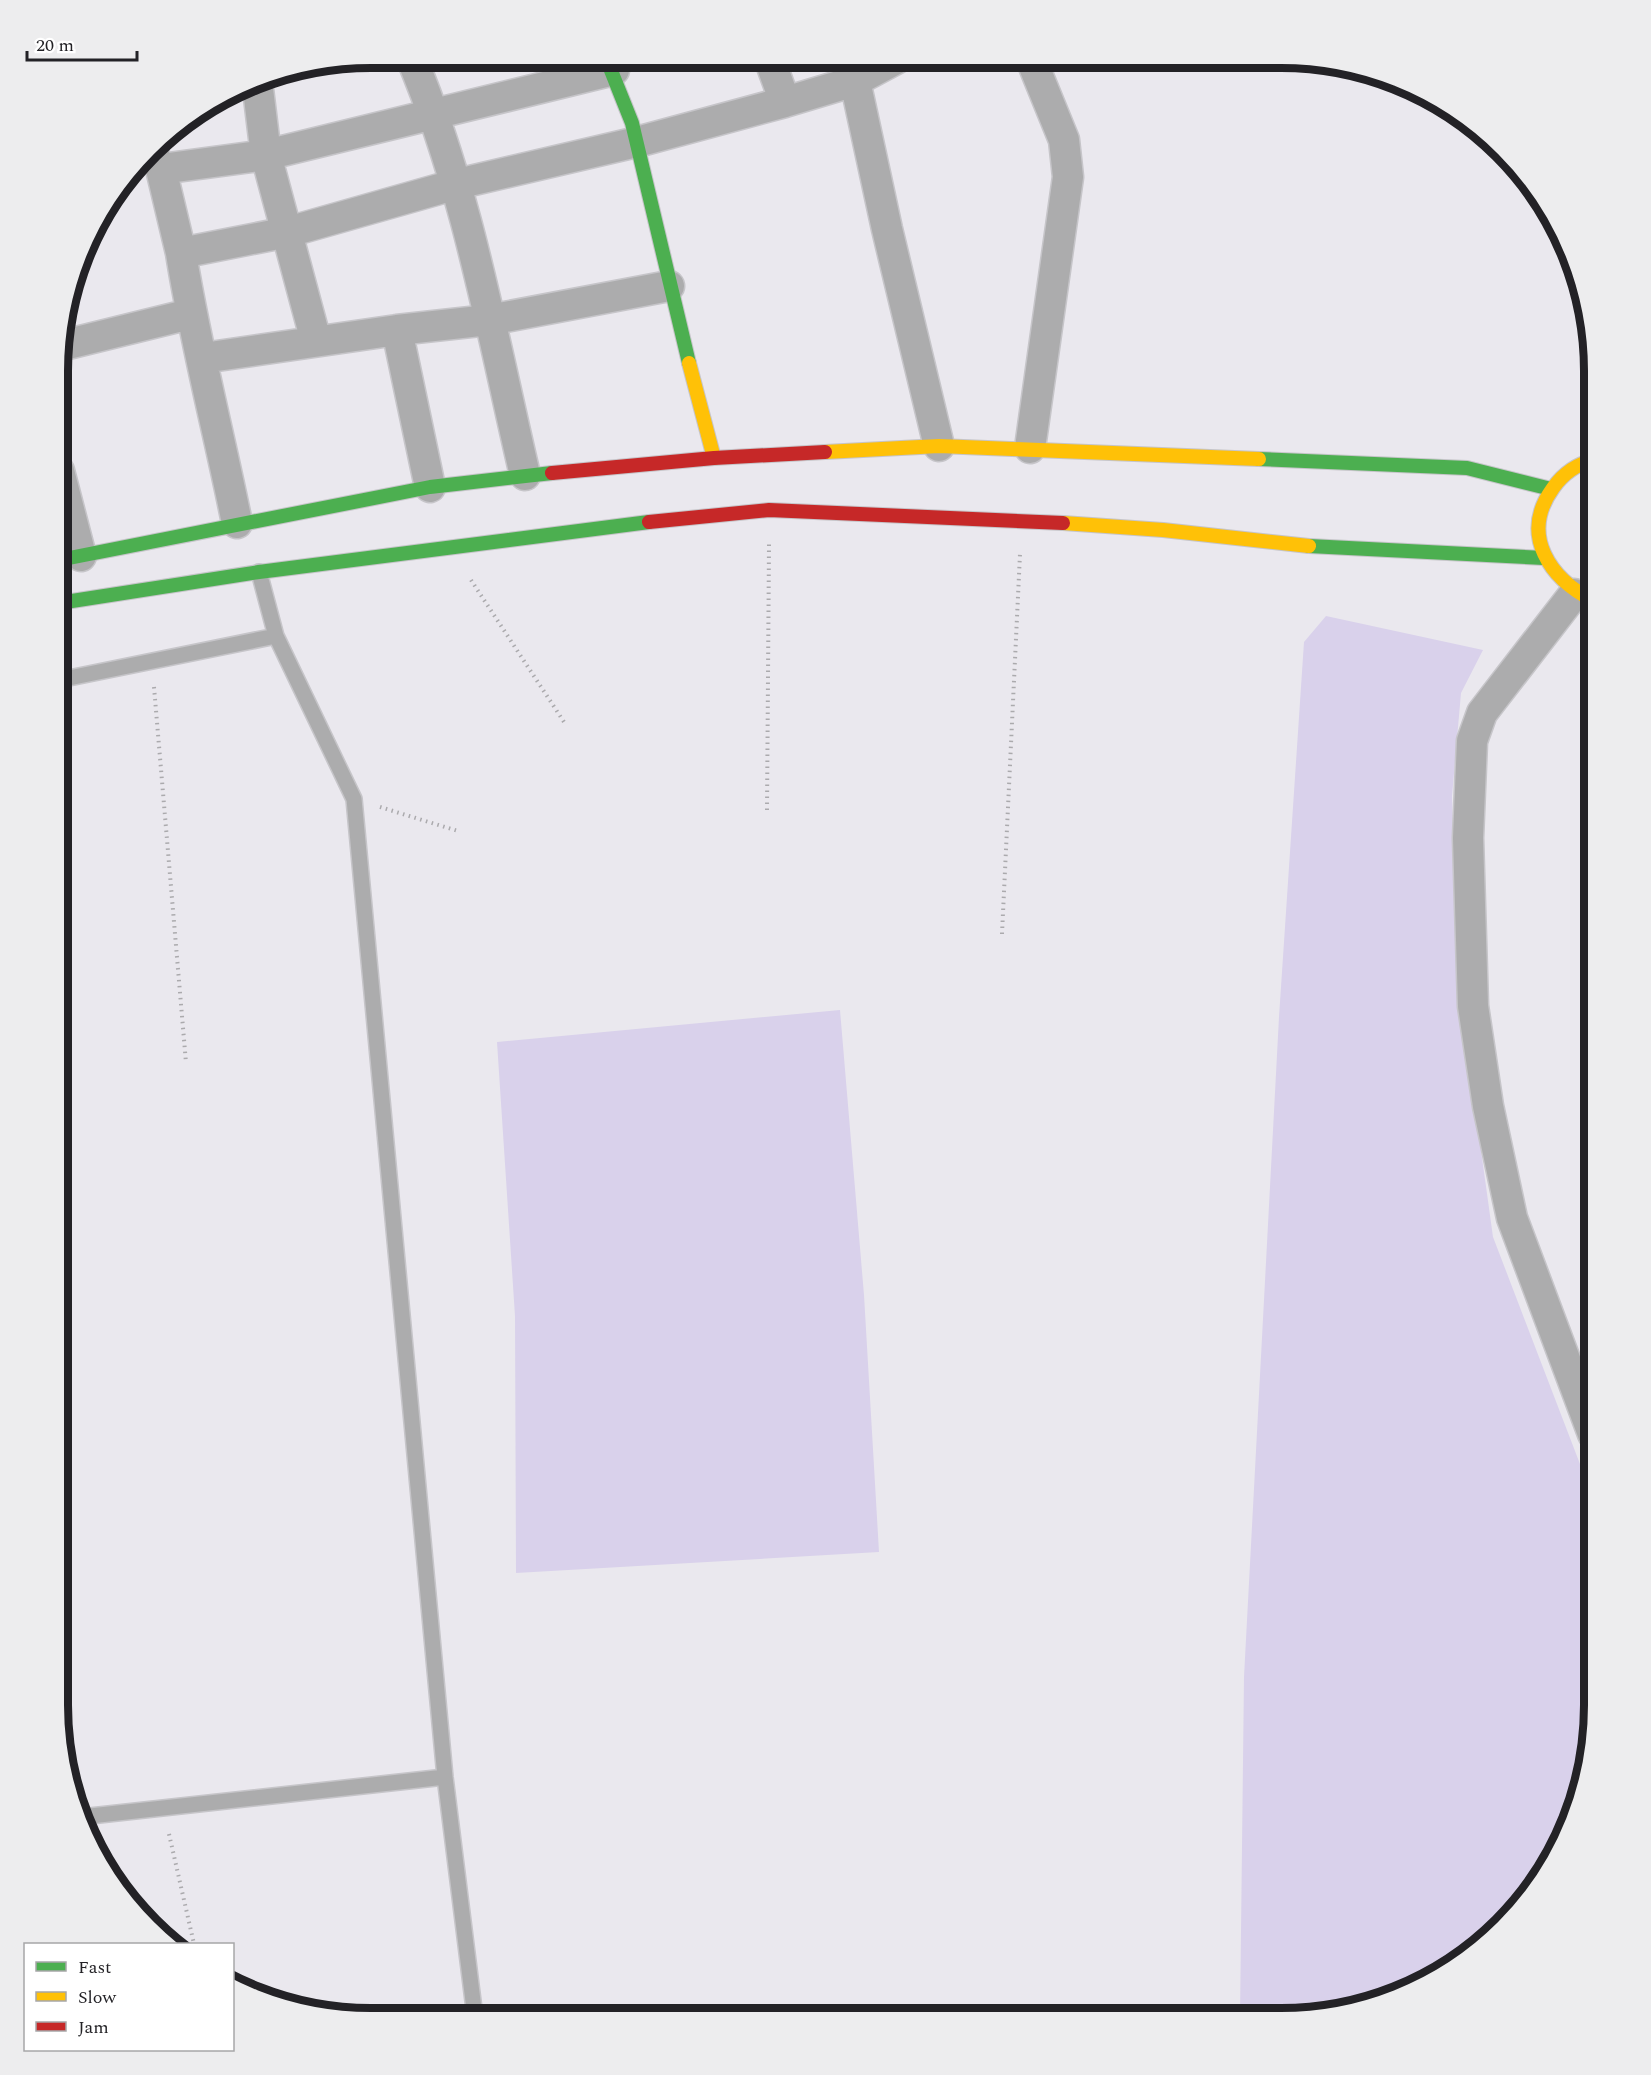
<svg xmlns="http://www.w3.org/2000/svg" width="1651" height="2075" font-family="Spectral,serif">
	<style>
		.green { fill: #d9d1eb }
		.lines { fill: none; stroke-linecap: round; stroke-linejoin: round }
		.lane-casing { stroke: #c6c5c9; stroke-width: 18 }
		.street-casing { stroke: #c6c5c9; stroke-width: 33 }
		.fast-casing { stroke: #c6c5c9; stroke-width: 16 }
		.slow-casing { stroke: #c6c5c9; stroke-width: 16 }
		.jam-casing { stroke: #c6c5c9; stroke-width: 16 }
		.path { stroke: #abaaad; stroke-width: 4; stroke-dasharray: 1.5 4.5; stroke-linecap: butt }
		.lane { stroke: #acacad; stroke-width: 15 }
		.street { stroke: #acacad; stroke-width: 30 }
		.fast { stroke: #4caf50; stroke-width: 14 }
		.slow { stroke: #ffc107; stroke-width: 14 }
		.jam { stroke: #c62828; stroke-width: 14 }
		.rim { fill: none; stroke: #232226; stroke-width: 8 }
	</style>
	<rect width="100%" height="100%" fill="#eae8ee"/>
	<path class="green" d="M1326 616 1483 650 1461 693 1452 796 1457 977 1493 1237 1593 1498V1724L1577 1805 1541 1878 1487 1940 1437 1976 1362 2007 1300 2017H1240L1244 1677 1279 1017 1304 642Z
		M840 1010 864 1295 879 1552 516 1573 515 1316 497 1042Z"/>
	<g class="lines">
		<g class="lane-casing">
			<path id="lane" d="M259 572 276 636 354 799 445 1777 475 2017
				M59 680 276 636
				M81 1817 445 1777"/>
		</g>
		<g class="street-casing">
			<path id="street" d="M411 57C467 190 492 334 525 475
				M769 58 785 102
				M257 81 266 155 316 341
				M855 81 887 229 939 446
				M151 150 161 169 181 253
				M161 169 266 155 614 70
				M397 330 430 487
				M60 346 190 314
				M203 358 397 330 489 320 669 286
				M1030 448 1068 177 1064 140 1031 59
				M59 471 81 556
				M237 523C219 433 195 343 181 253L288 232 457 184 637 142 785 102 855 81 896 59
				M1574 594 1482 713 1472 741 1468 838 1473 1006 1488 1106 1512 1218 1593 1434"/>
		</g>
		<g class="fast-casing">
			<path id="fast" d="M606 58 632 123 689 363
				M1259 459 1467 468 1551 489
				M1309 546 1544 558
				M59 560 430 487 552 473
				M59 603 259 572 649 522"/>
		</g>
		<g class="slow-casing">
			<path id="slow" d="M689 363 714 458
				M825 452 939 446 1259 459
				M1594 460C1576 464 1563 474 1553 488 1519 535 1550 579 1594 601
				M1063 523 1163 530 1309 546"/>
		</g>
		<g class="jam-casing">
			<path id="jam" d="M552 473 714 458 825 452
				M649 522 769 510 1063 523"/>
		</g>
		<path class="path" d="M471 580 566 725
			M154 687 186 1063
			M380 807 458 831
			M767 810 769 544
			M1002 934 1020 554
			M169 1834 194 1944"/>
		<use href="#lane" class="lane"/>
		<use href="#street" class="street"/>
		<use href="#fast" class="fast"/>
		<use href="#slow" class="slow"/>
		<use href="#jam" class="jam"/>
	</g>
	<path d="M0 0H1651V2075H0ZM371 68H1281A303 303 0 0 1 1584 371V1705A303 303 0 0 1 1281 2008H371A303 303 0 0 1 68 1705V371A303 303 0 0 1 371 68Z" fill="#ededee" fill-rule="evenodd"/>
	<path class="rim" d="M371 68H1281A303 303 0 0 1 1584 371V1705A303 303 0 0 1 1281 2008H371A303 303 0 0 1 68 1705V371A303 303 0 0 1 371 68Z"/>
	<rect x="24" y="1943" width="210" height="108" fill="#ffffff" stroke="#a7a7a8" stroke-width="1.5"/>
	<rect x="36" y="1962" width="30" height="9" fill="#4caf50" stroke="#a7a7a8" stroke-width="1.5"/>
	<text x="78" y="1973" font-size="18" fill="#232226">Fast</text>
	<rect x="36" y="1992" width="30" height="9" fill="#ffc107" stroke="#a7a7a8" stroke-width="1.5"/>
	<text x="78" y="2003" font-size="18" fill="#232226">Slow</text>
	<rect x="36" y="2022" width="30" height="9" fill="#c62828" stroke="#a7a7a8" stroke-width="1.5"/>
	<text x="78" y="2033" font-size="18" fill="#232226">Jam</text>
	<path d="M27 51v9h110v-9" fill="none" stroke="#232226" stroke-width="3"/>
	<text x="36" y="51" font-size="18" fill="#232226" stroke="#ffffff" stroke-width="4.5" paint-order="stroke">20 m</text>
</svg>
